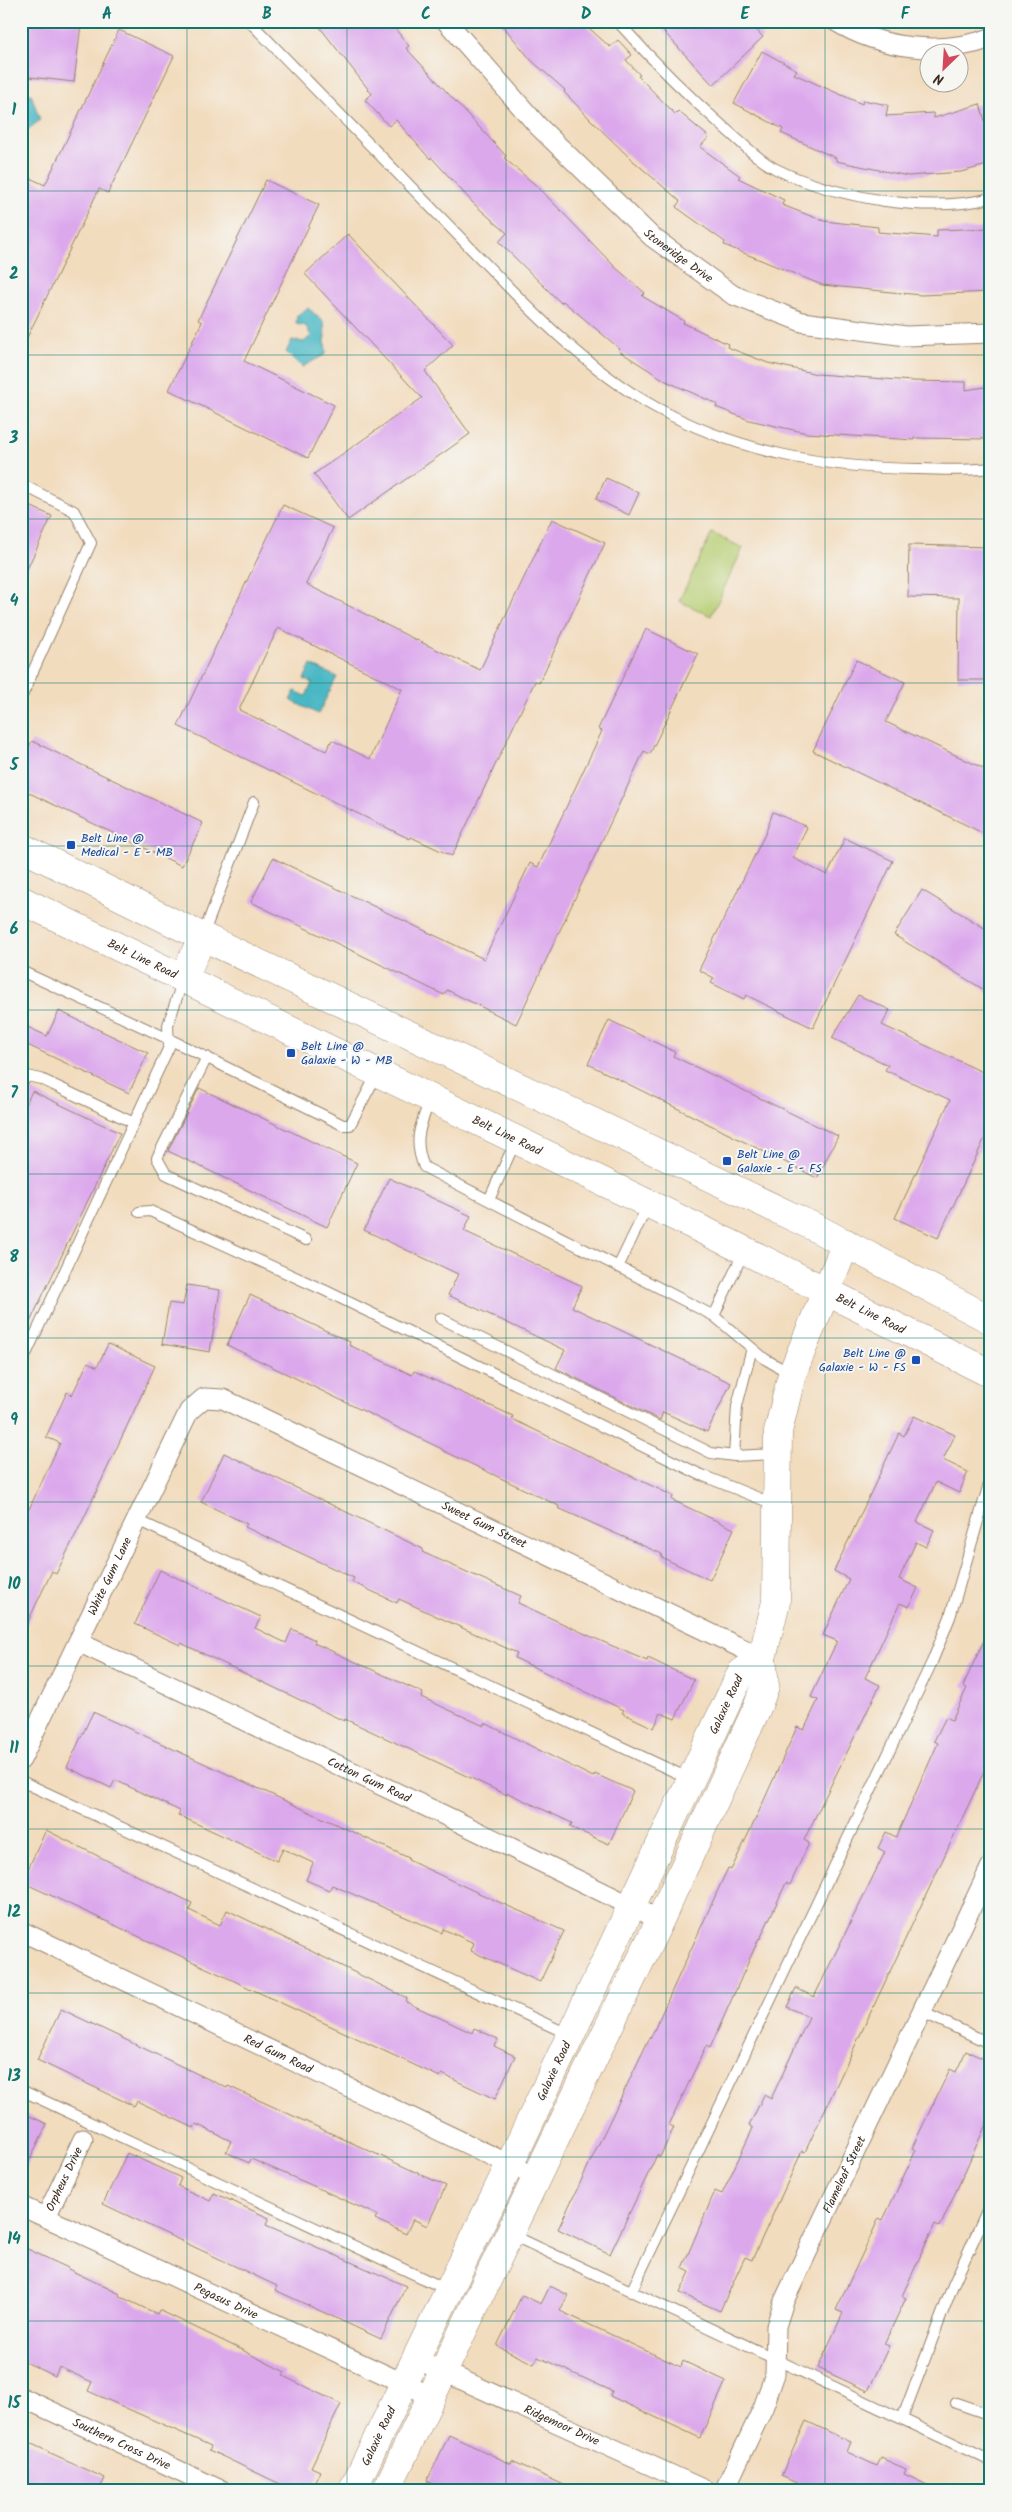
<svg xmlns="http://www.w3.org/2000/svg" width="1012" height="2512" font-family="Kalam,sans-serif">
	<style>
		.green { fill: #b6cd71; stroke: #787c48 }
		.water { fill: #4ab8c4; stroke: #427171 }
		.building { fill: #dca8ec; fill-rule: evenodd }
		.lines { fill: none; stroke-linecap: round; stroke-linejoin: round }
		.lane-casing { stroke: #96836e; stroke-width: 12 }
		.street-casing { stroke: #96836e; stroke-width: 21 }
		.secondary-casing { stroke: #96836e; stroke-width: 29 }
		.primary-casing { stroke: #96836e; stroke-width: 29 }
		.lane { stroke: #fff; stroke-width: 10 }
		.street { stroke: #fff; stroke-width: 19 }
		.secondary { stroke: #fff; stroke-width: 28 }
		.primary { stroke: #fff; stroke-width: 28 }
		.grid { fill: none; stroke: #0f766e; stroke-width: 1; stroke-opacity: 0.55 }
		.transit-dot { fill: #1a4fb4; stroke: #f6f6f2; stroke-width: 2 }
		.labels { text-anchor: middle; stroke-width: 4; stroke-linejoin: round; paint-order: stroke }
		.street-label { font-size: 12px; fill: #3b2a1e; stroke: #f6f6f2 }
		.transit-label { font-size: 12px; fill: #164399; stroke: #f6f6f2; text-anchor: start }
		.neatline { fill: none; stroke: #0f766e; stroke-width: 2 }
		.grid-label { font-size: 16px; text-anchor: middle; font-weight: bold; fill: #0f766e }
	</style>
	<rect width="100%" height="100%" fill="#f6f6f2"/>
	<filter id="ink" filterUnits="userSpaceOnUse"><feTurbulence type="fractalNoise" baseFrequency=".02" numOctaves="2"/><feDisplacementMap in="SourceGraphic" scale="10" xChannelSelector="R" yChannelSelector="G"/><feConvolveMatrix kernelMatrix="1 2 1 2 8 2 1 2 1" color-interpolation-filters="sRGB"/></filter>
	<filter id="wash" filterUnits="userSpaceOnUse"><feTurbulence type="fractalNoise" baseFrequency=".0096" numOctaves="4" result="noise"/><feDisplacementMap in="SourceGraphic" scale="20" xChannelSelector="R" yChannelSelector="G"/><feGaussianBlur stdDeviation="1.12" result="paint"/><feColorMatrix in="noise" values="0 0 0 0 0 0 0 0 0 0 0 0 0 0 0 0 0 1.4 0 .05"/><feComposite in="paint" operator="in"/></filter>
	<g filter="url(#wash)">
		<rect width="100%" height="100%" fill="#f2dcbe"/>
		<path class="green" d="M712 533 743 548 711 616 679 601Z"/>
		<path class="water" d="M21 94H31L40 120 21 135Z
			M308 308 324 322 326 354 302 367 286 352 292 340 304 342 311 336 306 326 296 324 297 315Z
			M311 665 337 677 318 714 290 700 295 691 306 696 312 683 304 679Z"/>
		<g id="blocks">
			<path class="building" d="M21 21 81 24 74 82 21 76Z
				M315 21H389L409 46 406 48 506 156 504 158 539 188 615 267 645 293 642 296 684 321 683 323 728 344 727 347 768 363 817 374 912 381 966 382V390L991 386V439L914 438V440L807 433 749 420 716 407 717 404 666 381 619 351 620 349 563 301 561 303 499 242 507 233 474 204 431 157 430 159 396 120 389 126 365 100 372 94Z
				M499 21H581L610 47 618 40 632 55 626 60 640 75 638 76 675 114 678 111 709 137 700 147 740 176 738 178 784 200 782 205 824 221 878 227V232L937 237V230L991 228V292L921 295 822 285 724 245 725 242 676 207 680 201 631 159 592 121 564 92 565 90 531 60Z
				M654 21H748L763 37 713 85Z
				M119 30 174 56 108 193 99 189 21 350V174L45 185Z
				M762 51 797 70 794 74 862 104 863 100 888 105 886 116 933 113 934 118 980 104 991 141V164L961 172 908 176 836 161V158L781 133 783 129 734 103Z
				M266 180 319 205 244 361 334 405 308 458 169 390 202 322 198 320Z
				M348 234 453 345 425 371 470 434 348 520 314 474 422 398 305 274Z
				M606 478 639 493 629 515 596 499Z
				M21 502 52 516 21 582Z
				M283 505 333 528 306 584 408 636 480 670 552 519 605 543 539 683 535 681 452 856 411 837 410 839 178 726ZM278 628 402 689 370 759 332 740 326 751 239 710Z
				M909 545 991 547V680H958L959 598 908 597Z
				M646 629 698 654 650 754 644 751 516 1024 447 990 444 995 251 902 273 858 484 959 530 863 538 867 602 731 598 729Z
				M856 660 905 682 886 722 991 772V837L813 751Z
				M32 741 203 823 182 866 21 789V763Z
				M773 812 807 827 793 858 827 875 845 838 893 861 813 1028 746 995 744 999 711 983 714 978 699 970 766 832Z
				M922 890 991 932V994L894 935Z
				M858 995 890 1010 882 1025 991 1076V1125L938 1238 895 1218 950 1100 885 1070 888 1065 832 1038Z
				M59 1011 148 1053 129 1093 21 1042V1024L47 1036Z
				M609 1020 675 1052 673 1056 838 1136 817 1178 588 1064Z
				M199 1088 357 1163 327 1227 168 1151Z
				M32 1091 120 1133 21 1341V1115Z
				M389 1178 471 1216 464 1231 582 1286 572 1307 731 1383 707 1432 663 1412 660 1420 556 1368 565 1350 448 1295 458 1274 364 1230Z
				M187 1285 220 1290 210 1352 162 1344 169 1303 183 1305Z
				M250 1295 350 1342 349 1345 412 1375 414 1371 513 1416 512 1419 673 1496 672 1500 734 1529 710 1580 661 1557 662 1554 558 1508 559 1506 442 1450V1449L227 1345Z
				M108 1344 155 1366 83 1520 56 1574 52 1571 21 1636V1517L26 1508 29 1509 60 1443 46 1437 67 1392 72 1395 88 1362 97 1367Z
				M914 1416 955 1435 943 1460 968 1472 959 1493 936 1482 917 1522 934 1530 926 1547 916 1542 899 1579 918 1588 909 1607 900 1603 865 1678 880 1685 804 1840 809 1843 790 1885 786 1883 760 1939 759 1938 710 2048 706 2046 669 2125 674 2127 660 2157 657 2155 610 2254 558 2229 649 2039H650L728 1868 731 1870 756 1818 797 1727 804 1730 818 1700 811 1697 837 1641 823 1635 849 1579 834 1571 899 1433 904 1436Z
				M224 1453 423 1549 422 1552 521 1596 518 1603 592 1637 647 1661 648 1658 694 1680 675 1719 661 1713 654 1728 622 1713 624 1710 515 1658 517 1653 399 1599 397 1603 352 1582 354 1578 245 1527 247 1524 201 1502Z
				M160 1570 261 1617 255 1628 286 1643 292 1629 315 1640 314 1643 423 1693 421 1697 484 1726 485 1723 593 1777 595 1774 633 1791 609 1844 570 1827 572 1823 508 1793 507 1795 345 1719 344 1721 181 1643 180 1645 135 1624Z
				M991 1625V1757L805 2152 802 2151 752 2260 745 2257 720 2311 680 2293 690 2272 682 2268 715 2191 722 2194 753 2128 749 2126 764 2095 771 2099 809 2017 787 2007 796 1988 814 1997 885 1852 878 1848 886 1832 896 1837 938 1743 934 1741 946 1717 952 1720 967 1688 963 1686Z
				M93 1712 409 1858 408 1860 472 1890 564 1931 540 1982 471 1951 474 1943 443 1929 442 1933 332 1885 329 1890 306 1880 313 1863 283 1849 277 1861 178 1815 180 1811 115 1780 111 1788 67 1767Z
				M46 1830 192 1903 189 1910 220 1925 227 1910 407 1998 406 2002 472 2033 474 2028 498 2039 494 2046 515 2056 495 2099 442 2074 440 2077 22 1882Z
				M61 2009 227 2088 228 2086 446 2186 427 2226 413 2219 406 2234 375 2219 377 2215 309 2184 251 2159 249 2163 226 2152 231 2141 196 2124 194 2128 137 2101 134 2106 37 2060Z
				M966 2051 991 2062V2113L940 2227 935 2224 902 2296 906 2298 884 2344 889 2346 868 2391 818 2368 843 2313 836 2310 860 2259 879 2218 883 2220 916 2150 912 2148 950 2069 956 2072Z
				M21 2112 47 2124 21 2178Z
				M127 2153 181 2178 178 2186 210 2201 214 2193 269 2218 266 2225 406 2286 381 2339 275 2290 277 2286 103 2204Z
				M21 2246 68 2268V2269L120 2294 119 2296 157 2314 159 2310 240 2349 285 2372 283 2376 341 2404 311 2467 320 2471 311 2491H295L209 2450 211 2446 88 2391 92 2382 59 2367 55 2376 21 2360Z
				M550 2286 568 2295 560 2311 681 2367 683 2361 726 2381 700 2438 610 2396 612 2391 538 2357 534 2364 497 2346 522 2295 541 2304Z
				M806 2421 851 2442 847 2452 877 2466 881 2458 906 2469 904 2474 940 2491H814L781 2476Z
				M449 2435 511 2464 512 2461 577 2491H449L427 2481Z
				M21 2439 49 2452 48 2453 105 2478 99 2491H21Z"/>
		</g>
	</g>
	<g filter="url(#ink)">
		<use href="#blocks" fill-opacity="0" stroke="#96836e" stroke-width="1"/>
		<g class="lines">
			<g class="lane-casing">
				<path id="lane" d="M249 21C317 90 385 160 453 230 511 290 581 367 655 407 737 452 825 468 918 469 942 470 966 471 991 468
					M617 21C652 60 689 97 728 131 743 144 758 160 776 169 810 186 847 195 885 201 921 206 956 207 991 198
					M21 484 74 511 91 543 21 698
					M203 935 254 802
					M21 971 169 1039 343 1125H350L377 1074
					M207 1057 157 1158 166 1174 306 1240
					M21 1084 27 1076 41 1079 134 1123
					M430 1100C420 1125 413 1141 424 1167L714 1316 765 1359 791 1374
					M489 1200 516 1140
					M139 1212 150 1211 326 1291 699 1474 766 1501H776
					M618 1267 648 1205
					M714 1316 744 1251
					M440 1318 711 1453 734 1456 776 1454
					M21 1365 169 1047 168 1025 183 979
					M734 1456 737 1406 752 1348
					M137 1520 690 1779
					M21 1781 570 2035
					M922 2012 991 2044
					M21 2090 448 2290
					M510 2234 991 2461
					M631 2292 932 1662 950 1617 991 1477
					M956 2403 991 2415
					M902 2419 953 2285 991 2202"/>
			</g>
			<g class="street-casing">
				<g id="street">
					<path id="s1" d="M446 21 538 126 652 237 733 295 802 322 906 336 991 333"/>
					<path d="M835 21C880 49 941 56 991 38"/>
					<path id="s2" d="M78 1642 450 1818 660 1920"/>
					<path id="s3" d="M21 1760 189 1411 204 1398 223 1399 762 1658"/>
					<path id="s4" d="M21 1931 536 2177"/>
					<path id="s5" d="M21 2206 431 2396"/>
					<path id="s6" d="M46 2217 83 2139"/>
					<path id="s7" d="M416 2359 707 2491"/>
					<path id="s8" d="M21 2397 223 2491"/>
					<path id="s9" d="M724 2491 763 2408 775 2374 776 2326 784 2301 991 1866"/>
				</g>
			</g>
			<g class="secondary-casing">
				<g id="secondary">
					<path id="s10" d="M352 2491 510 2164 741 1673 762 1658"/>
					<path d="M386 2491 660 1920 757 1708 765 1686 762 1658 776 1602 778 1432 792 1374 846 1243"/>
				</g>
			</g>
			<g class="primary-casing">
				<g id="primary">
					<path d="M21 847 176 924 812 1226 991 1320"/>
					<path id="s11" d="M21 900 744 1250 991 1374"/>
					<path d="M183 979 203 936"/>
				</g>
			</g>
			<use href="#lane" class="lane"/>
			<use href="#street" class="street"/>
			<use href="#secondary" class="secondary"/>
			<use href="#primary" class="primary"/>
		</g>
	</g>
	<path class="grid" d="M187 21V2491M347 21V2491M506 21V2491M666 21V2491M825 21V2491M21 191H991M21 355H991M21 519H991M21 683H991M21 846H991M21 1010H991M21 1174H991M21 1338H991M21 1502H991M21 1666H991M21 1829H991M21 1993H991M21 2157H991M21 2321H991"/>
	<g class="transit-dot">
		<rect x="66" y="840" width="10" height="10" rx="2.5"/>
		<rect x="286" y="1048" width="10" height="10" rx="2.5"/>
		<rect x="722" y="1156" width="10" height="10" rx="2.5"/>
		<rect x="911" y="1355" width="10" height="10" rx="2.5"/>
	</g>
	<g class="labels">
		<g class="street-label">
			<text dy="4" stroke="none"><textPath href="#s1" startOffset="331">Stoneridge Drive</textPath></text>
			<text dy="4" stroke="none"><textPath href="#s11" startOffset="135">Belt Line Road</textPath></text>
			<text dy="4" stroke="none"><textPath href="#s11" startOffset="540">Belt Line Road</textPath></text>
			<text dy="4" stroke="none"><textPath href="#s11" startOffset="945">Belt Line Road</textPath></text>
			<text dy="4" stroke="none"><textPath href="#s3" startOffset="716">Sweet Gum Street</textPath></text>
			<text dy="4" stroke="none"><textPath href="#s3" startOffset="204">White Gum Lane</textPath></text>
			<text dy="4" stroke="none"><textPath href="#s10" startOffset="871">Galaxie Road</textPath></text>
			<text dy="4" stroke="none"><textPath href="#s2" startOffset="322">Cotton Gum Road</textPath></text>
			<text dy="4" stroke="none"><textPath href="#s4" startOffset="285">Red Gum Road</textPath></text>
			<text dy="4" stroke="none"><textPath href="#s10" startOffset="466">Galaxie Road</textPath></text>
			<text dy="4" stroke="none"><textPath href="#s9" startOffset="342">Flameleaf Street</textPath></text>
			<text dy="4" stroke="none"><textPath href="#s6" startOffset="42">Orpheus Drive</textPath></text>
			<text dy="4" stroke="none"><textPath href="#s5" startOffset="226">Pegasus Drive</textPath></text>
			<text dy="4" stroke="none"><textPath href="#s7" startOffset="160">Ridgemoor Drive</textPath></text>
			<text dy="4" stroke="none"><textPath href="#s10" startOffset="61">Galaxie Road</textPath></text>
			<text dy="4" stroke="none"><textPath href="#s8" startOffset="111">Southern Cross Drive</textPath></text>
		</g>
		<g class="transit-label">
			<text x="81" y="842">Belt Line @<tspan x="81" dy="14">Medical - E - MB</tspan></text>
			<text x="301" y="1050">Belt Line @<tspan x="301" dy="14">Galaxie - W - MB</tspan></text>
			<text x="737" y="1158">Belt Line @<tspan x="737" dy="14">Galaxie - E - FS</tspan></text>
			<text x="906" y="1357" text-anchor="end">Belt Line @<tspan x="906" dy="14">Galaxie - W - FS</tspan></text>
		</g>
	</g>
	<rect width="1012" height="2512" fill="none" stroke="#f6f6f2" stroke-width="55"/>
	<g transform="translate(944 68) rotate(205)"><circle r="24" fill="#f6f6f2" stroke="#aba49d"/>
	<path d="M0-4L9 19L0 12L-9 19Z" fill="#d1495b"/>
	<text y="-8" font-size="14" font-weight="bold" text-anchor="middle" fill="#3b2a1e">N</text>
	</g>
	<rect x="28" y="28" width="956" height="2456" class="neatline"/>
	<g class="grid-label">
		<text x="107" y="19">A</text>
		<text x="267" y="19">B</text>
		<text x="426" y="19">C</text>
		<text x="586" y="19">D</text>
		<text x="745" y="19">E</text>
		<text x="905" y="19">F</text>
		<text x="14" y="115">1</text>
		<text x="14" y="279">2</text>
		<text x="14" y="443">3</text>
		<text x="14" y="606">4</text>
		<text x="14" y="770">5</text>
		<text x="14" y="934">6</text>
		<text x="14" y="1098">7</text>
		<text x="14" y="1262">8</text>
		<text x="14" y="1425">9</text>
		<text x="14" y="1589">10</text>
		<text x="14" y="1753">11</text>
		<text x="14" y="1917">12</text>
		<text x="14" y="2081">13</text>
		<text x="14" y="2244">14</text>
		<text x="14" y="2408">15</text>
	</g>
</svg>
